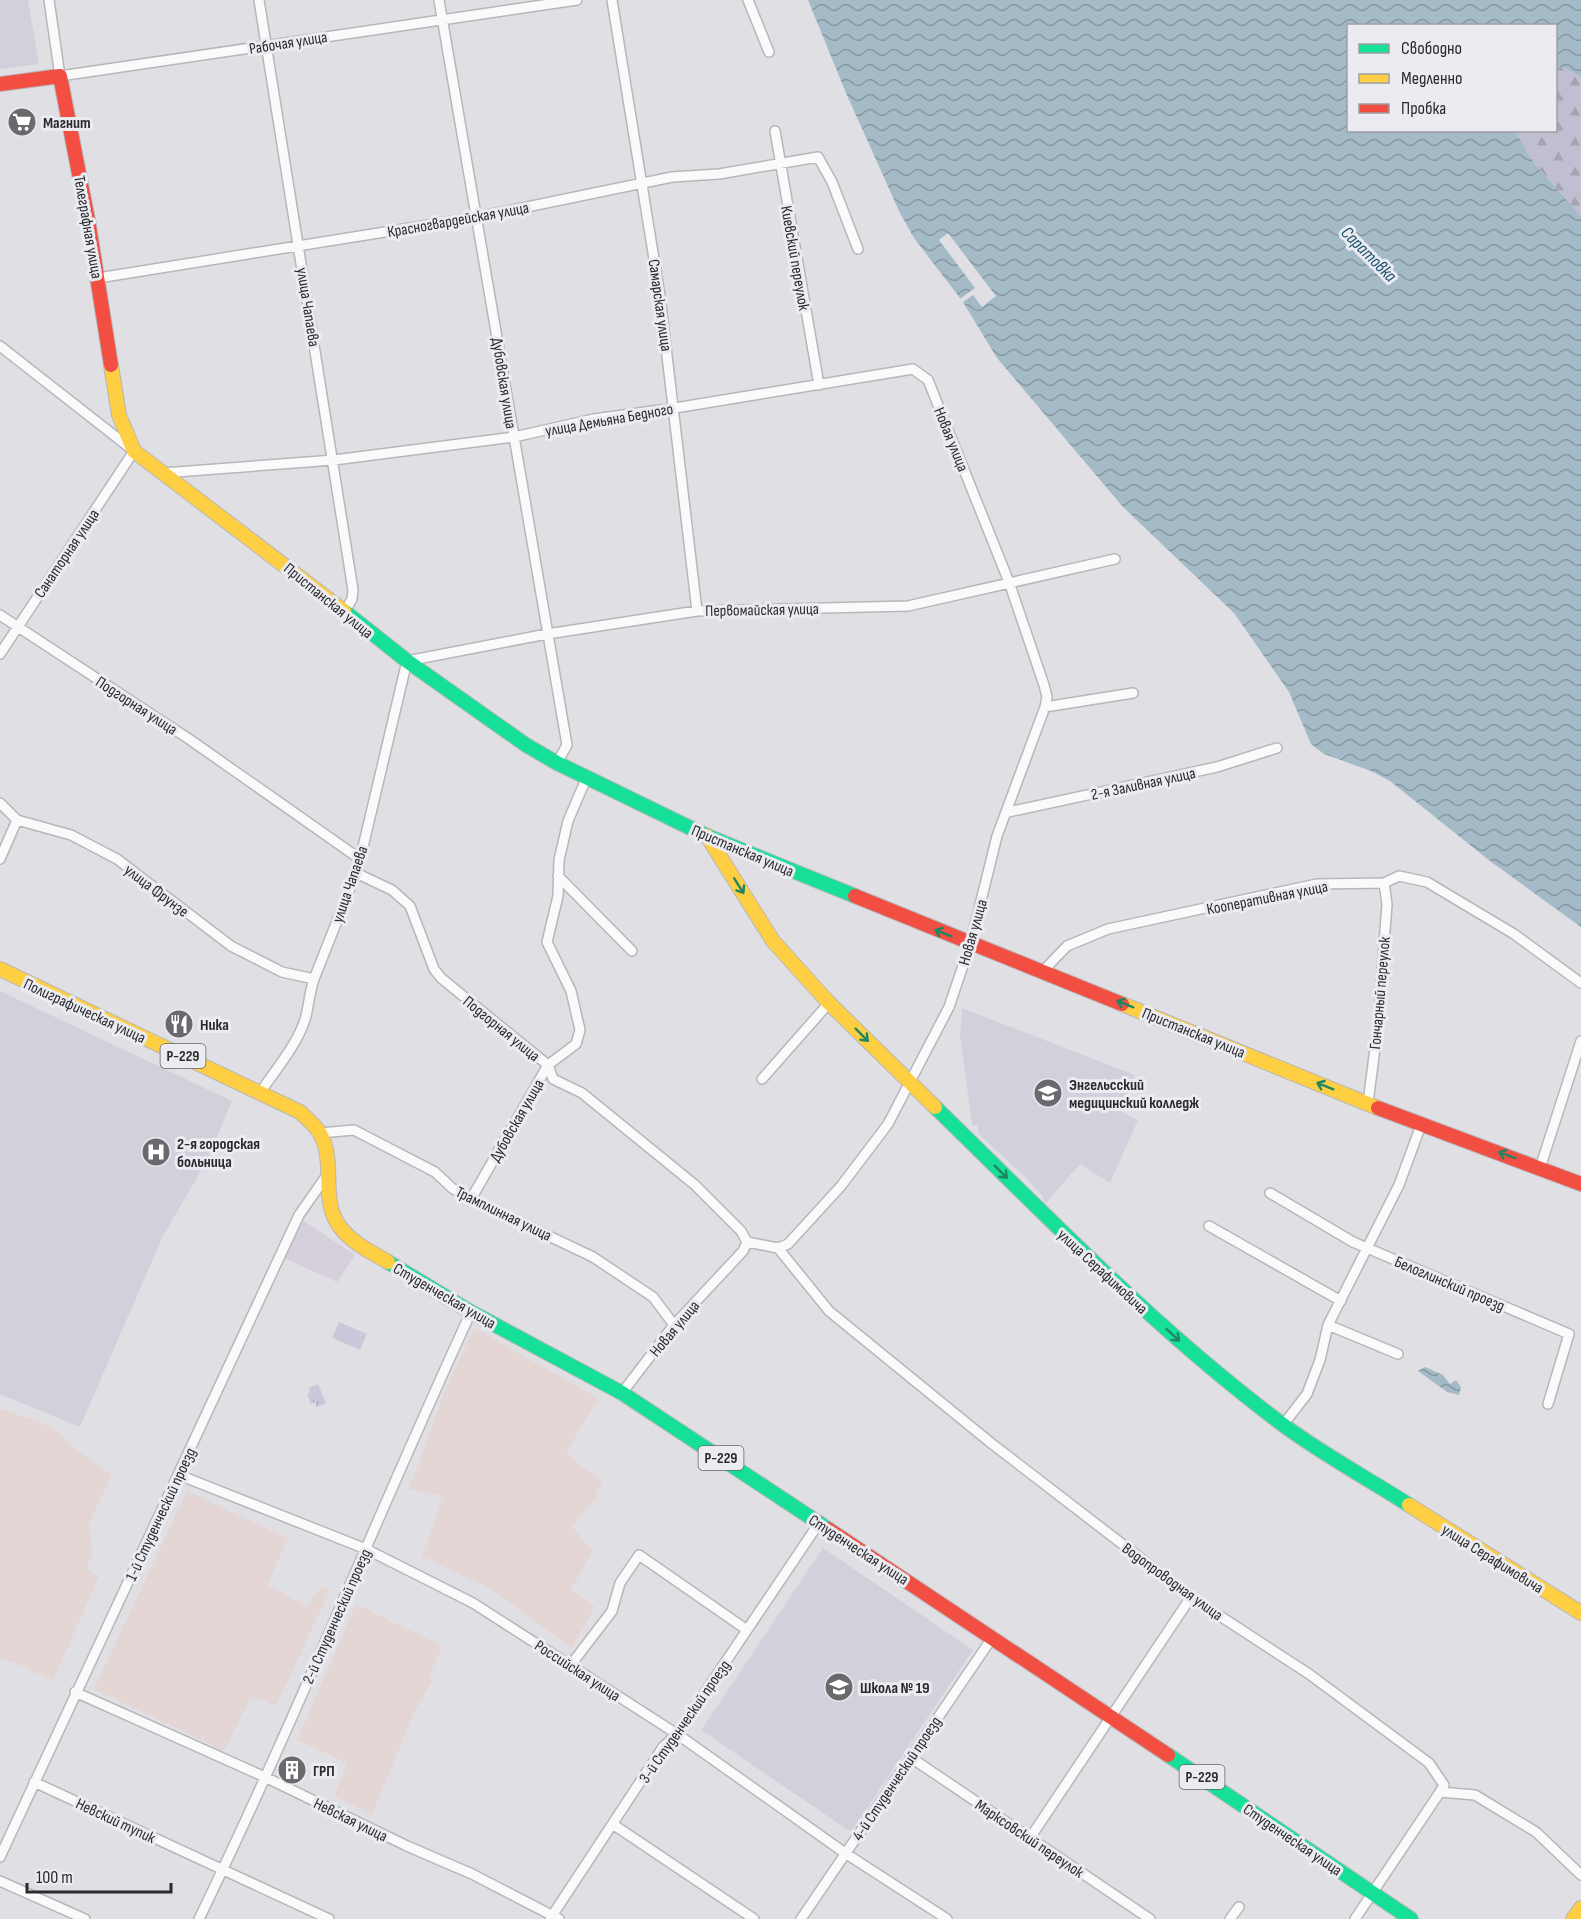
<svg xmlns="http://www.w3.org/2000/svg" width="1581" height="1919" font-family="'Sofia Sans Condensed',sans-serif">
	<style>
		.commercial { fill: #d6d0dc }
		.industrial { fill: #e4d6d4 }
		.built { fill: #d1d1db }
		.green { fill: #cac9db }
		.forest { fill: url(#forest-firs) }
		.park { fill: url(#park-tufts) }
		.water { fill: url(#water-waves) }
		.pier { fill: #dfdfe4 }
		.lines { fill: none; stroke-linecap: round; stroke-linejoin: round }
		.street-casing { stroke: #b7b7bb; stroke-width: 12 }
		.fast-casing { stroke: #b7b7bb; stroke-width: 16 }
		.slow-casing { stroke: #b7b7bb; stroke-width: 16 }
		.jam-casing { stroke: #b7b7bb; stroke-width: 16 }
		.street { stroke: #fafafb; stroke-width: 9 }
		.fast { stroke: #16e098; stroke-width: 14 }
		.slow { stroke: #ffcf43; stroke-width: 14 }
		.jam { stroke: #f24e42; stroke-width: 14 }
		.oneway { stroke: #208562 }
		.labels { text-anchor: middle; stroke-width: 6; stroke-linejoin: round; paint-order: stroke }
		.shield { fill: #ebebf2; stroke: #656468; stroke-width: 1.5 }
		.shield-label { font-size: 15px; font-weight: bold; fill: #2b2a2d }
		.street-label { font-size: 16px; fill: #2b2a2d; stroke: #ebebf2 }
		.poi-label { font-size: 16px; font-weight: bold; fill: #2b2a2d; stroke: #ebebf2; text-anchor: start }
		.water-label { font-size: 18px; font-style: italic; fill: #1a526d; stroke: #ebebf2 }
	</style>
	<defs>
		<pattern id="forest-firs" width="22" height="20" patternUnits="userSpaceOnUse" patternTransform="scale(1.5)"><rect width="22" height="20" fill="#c0bfd2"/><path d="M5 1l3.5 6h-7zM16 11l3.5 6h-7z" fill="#a5a4b5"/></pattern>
		<pattern id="park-tufts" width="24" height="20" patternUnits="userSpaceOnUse" patternTransform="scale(1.5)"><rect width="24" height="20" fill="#cac9db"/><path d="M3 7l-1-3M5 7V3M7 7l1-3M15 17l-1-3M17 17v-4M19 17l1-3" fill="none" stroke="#aeadbc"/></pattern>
		<pattern id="water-waves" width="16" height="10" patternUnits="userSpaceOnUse" patternTransform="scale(1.5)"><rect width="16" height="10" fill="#a4bac7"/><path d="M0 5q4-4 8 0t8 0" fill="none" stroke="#8697a2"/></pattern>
	</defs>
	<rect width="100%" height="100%" fill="#dfdfe4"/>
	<path class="commercial" d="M301 1219 355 1255 337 1282 282 1257Z"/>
	<path class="industrial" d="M474 1328 598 1398 566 1453 603 1483 595 1493 598 1496 572 1526 592 1551 571 1590 595 1607 572 1648 489 1588 421 1556 430 1536 442 1496 409 1489 444 1393Z
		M0 1408 54 1428 70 1445 111 1475 89 1525 93 1553 86 1569 99 1576 53 1681 19 1664 0 1658Z
		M187 1491 288 1539 267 1585 307 1606 322 1586 330 1590 276 1706 262 1699 250 1698 224 1751 94 1689Z
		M356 1604 442 1646 430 1674 432 1681 414 1713 372 1814 334 1796 348 1763 297 1740Z"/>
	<path class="built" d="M0 0H28L39 64 0 69Z
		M0 991 232 1101 207 1160 162 1238 80 1427 0 1394Z
		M962 1008 1135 1075 1120 1111 1138 1120 1110 1183 1080 1164 1045 1204 1042 1195 1024 1176 979 1134 977 1125H972L960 1035Z
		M823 1548 973 1650 851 1832 701 1730Z"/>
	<path class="green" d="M339 1322 367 1334 360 1350 332 1338Z"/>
	<path class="forest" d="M1563 67 1581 77V216L1534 163 1515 131 1556 130V68Z"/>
	<path class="park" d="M318 1384 326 1403 317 1407 315 1402 311 1404 307 1394 310 1392 309 1388Z"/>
	<path class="water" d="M808 0H1581V77L1563 67 1556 68V26H1348V130L1515 131 1534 163 1581 216V927L1490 861 1390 781 1371 771 1324 754 1311 744 1289 692 1234 613 1123 507 997 358 963 302 914 238 900 213 846 93Z
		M1425 1367 1443 1375 1450 1384 1456 1380 1461 1387 1459 1395 1447 1392 1418 1371Z"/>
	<path class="pier" d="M948 233 996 296 982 307 973 295 963 302 960 299 975 288 939 240Z"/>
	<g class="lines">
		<g class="street-casing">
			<path id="street" d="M49 0 60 76 577 0
				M259 0 353 590 352 599 344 613
				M439 0 567 745 557 763
				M612 0 660 296 697 611
				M748 0 769 52
				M775 131 819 385
				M98 278 478 217 672 177 719 174 818 157 832 182 858 249
				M0 346 134 451 0 654
				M163 473 334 460 514 437 594 419 675 408 913 369 928 380 1009 582 1044 685 1047 697 1045 707 997 836 970 945 949 1007 888 1124 841 1186 788 1244 778 1248 747 1242 743 1251 674 1325 622 1393
				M0 615 189 739 360 859
				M1045 707 1133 693
				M0 803 17 820 71 835 117 859 231 946 282 972 314 979
				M1008 812 1217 767 1277 748
				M0 859 17 820
				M356 873 392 890 410 906 434 969 441 978 548 1065 553 1079 582 1093 695 1185 741 1231 747 1242
				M558 876 632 951
				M1043 971 1067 946 1108 929 1317 884 1384 883 1399 876 1427 882 1514 934 1581 983
				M762 1079 829 1003
				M260 1093C275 1070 299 1043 306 1016 309 1003 310 991 314 979L358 868 407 661 547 634 697 611 908 606 1115 559
				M1368 1103 1378 1025 1387 904 1384 883
				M320 1133 354 1130 435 1172 452 1188 471 1199 593 1257 653 1297 674 1325
				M1540 1168 1581 1041
				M1270 1193 1353 1242 1569 1334 1548 1404
				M471 1199 548 1065 576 1044 580 1030 571 991 547 942 558 896 559 860 568 821 586 779
				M1209 1226 1341 1301
				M778 1248 829 1311 991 1443 1191 1597 1309 1674 1429 1763 1444 1785 1440 1792 1475 1795 1536 1832 1581 1875
				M1328 1325 1398 1354
				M1283 1425 1307 1394 1320 1360 1328 1325 1399 1185 1421 1125
				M179 1475 366 1549 473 1603 677 1734 845 1853 947 1919
				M570 1666 612 1611 620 1583 639 1555 747 1630
				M75 1692 265 1777 407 1846 472 1874 559 1919
				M910 1757 1150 1919
				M34 1782 329 1919
				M614 1825 754 1919
				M1030 1838 1191 1597
				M0 1857 299 1215 327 1175
				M0 1881 85 1919
				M199 1919C296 1719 378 1513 471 1312
				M550 1919 663 1747 677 1734 819 1523
				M801 1919 992 1638
				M1230 1919 1239 1907
				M1355 1919 1440 1792"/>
		</g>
		<g class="fast-casing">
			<path id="fast" d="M344 611 407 661 526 745 557 763 707 836 855 896
				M935 1107C1047 1216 1156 1330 1282 1424 1322 1454 1367 1478 1409 1505
				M388 1262 471 1312 622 1393 828 1529
				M1168 1755 1411 1919"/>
		</g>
		<g class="slow-casing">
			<path id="slow" d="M111 365 119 415 134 451 344 611
				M707 836 773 941 829 1003 935 1107
				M0 969 300 1112C306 1118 315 1125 319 1132 337 1160 319 1200 340 1227 352 1243 371 1252 388 1262
				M1122 1004 1378 1108
				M1409 1505 1581 1613
				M1573 1919 1581 1908"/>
		</g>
		<g class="jam-casing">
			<path id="jam" d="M0 84 60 76 88 220 111 365
				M855 896 1122 1004
				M1378 1108 1581 1184
				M828 1529 1168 1755"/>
		</g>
		<use href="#street" class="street"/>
		<use href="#fast" class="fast"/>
		<use href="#slow" class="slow"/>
		<use href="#jam" class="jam"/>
	</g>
	<defs><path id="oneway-shaft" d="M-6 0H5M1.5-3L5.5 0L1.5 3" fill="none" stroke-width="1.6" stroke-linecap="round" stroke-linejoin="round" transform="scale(1.5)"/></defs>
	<g class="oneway">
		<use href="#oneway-shaft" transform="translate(739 886) rotate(58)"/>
		<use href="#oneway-shaft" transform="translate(943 933) rotate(-158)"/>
		<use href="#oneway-shaft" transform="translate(1125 1004) rotate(-158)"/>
		<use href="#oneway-shaft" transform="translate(862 1035) rotate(45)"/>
		<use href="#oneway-shaft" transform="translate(1325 1086) rotate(-158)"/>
		<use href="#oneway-shaft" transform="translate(1507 1155) rotate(-160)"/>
		<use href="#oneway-shaft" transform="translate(1001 1172) rotate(45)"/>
		<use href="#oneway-shaft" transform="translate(1173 1335) rotate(42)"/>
	</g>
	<defs>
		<g id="supermarket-disc" transform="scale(1.5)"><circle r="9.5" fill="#6a696d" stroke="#ebebf2"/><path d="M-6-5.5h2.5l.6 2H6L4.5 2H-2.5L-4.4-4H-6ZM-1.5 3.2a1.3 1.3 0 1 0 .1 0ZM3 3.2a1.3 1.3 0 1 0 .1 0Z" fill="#fff"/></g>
		<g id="restaurant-disc" transform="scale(1.5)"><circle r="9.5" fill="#6a696d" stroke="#ebebf2"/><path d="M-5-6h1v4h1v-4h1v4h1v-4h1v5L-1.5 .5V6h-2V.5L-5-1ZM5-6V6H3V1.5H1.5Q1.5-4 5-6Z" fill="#fff"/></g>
		<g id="university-disc" transform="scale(1.5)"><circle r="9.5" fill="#6a696d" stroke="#ebebf2"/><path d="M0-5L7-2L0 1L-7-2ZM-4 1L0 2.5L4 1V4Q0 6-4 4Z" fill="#fff"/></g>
		<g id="hospital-disc" transform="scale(1.5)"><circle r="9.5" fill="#6a696d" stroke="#ebebf2"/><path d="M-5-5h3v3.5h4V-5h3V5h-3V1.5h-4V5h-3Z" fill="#fff"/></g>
		<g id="school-disc" transform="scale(1.5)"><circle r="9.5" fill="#6a696d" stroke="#ebebf2"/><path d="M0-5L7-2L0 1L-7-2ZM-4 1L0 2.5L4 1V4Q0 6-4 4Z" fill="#fff"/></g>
		<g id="building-disc" transform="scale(1.5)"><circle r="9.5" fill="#6a696d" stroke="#ebebf2"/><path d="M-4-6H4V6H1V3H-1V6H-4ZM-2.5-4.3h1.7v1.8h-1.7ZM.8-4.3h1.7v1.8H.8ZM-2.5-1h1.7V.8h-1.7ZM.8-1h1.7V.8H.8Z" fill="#fff"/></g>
	</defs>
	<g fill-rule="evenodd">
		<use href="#supermarket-disc" x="22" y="122"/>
		<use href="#restaurant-disc" x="179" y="1024"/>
		<use href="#university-disc" x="1048" y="1093"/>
		<use href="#hospital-disc" x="156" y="1152"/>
		<use href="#school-disc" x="839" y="1687"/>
		<use href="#building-disc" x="292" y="1770"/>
	</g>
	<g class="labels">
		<g class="shield">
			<rect x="160.5" y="1044" width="45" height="24" rx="4.5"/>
			<rect x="698.5" y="1446" width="45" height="24" rx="4.5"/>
			<rect x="1179.5" y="1765" width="45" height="24" rx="4.5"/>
		</g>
		<g class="shield-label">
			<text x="183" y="1061">Р-229</text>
			<text x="721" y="1463">Р-229</text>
			<text x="1202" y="1782">Р-229</text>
		</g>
		<g class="street-label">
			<text transform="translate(288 42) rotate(-9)" y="6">Рабочая улица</text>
			<text transform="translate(458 219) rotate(-10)" y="6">Красногвардейская улица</text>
			<text transform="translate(89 227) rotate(80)" y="6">Телеграфная улица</text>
			<text transform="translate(796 258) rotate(80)" y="6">Киевский переулок</text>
			<text transform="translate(661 305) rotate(82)" y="6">Самарская улица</text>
			<text transform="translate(309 307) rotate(81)" y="6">улица Чапаева</text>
			<text transform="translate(505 383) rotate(81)" y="6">Дубовская улица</text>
			<text transform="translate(609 419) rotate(-10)" y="6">улица Демьяна Бедного</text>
			<text transform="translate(952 439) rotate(68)" y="6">Новая улица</text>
			<text transform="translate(66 553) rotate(-56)" y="6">Санаторная улица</text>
			<text transform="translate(329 600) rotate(39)" y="6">Пристанская улица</text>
			<text transform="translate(762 609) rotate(-1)" y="6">Первомайская улица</text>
			<text transform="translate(137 705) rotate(33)" y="6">Подгорная улица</text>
			<text transform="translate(1143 783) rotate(-12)" y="6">2-я Заливная улица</text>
			<text transform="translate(743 850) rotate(23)" y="6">Пристанская улица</text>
			<text transform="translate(349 884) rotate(-71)" y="6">улица Чапаева</text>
			<text transform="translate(157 890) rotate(37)" y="6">улица Фрунзе</text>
			<text transform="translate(1267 897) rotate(-11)" y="6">Кооперативная улица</text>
			<text transform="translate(972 932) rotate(-74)" y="6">Новая улица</text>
			<text transform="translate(1379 993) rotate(-85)" y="6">Гончарный переулок</text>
			<text transform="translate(85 1010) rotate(25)" y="6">Полиграфическая улица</text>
			<text transform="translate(502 1028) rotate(39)" y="6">Подгорная улица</text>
			<text transform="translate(1194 1032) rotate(22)" y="6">Пристанская улица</text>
			<text transform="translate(516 1120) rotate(-60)" y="6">Дубовская улица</text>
			<text transform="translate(504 1213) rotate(26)" y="6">Трамплинная улица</text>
			<text transform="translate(1103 1271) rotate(43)" y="6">улица Серафимовича</text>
			<text transform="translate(1450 1283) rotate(23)" y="6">Белоглинский проезд</text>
			<text transform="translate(445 1295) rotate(30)" y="6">Студенческая улица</text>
			<text transform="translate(674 1328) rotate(-50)" y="6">Новая улица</text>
			<text transform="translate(160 1514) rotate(-65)" y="6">1-й Студенческий проезд</text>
			<text transform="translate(859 1549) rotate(33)" y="6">Студенческая улица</text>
			<text transform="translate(1493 1558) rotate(32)" y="6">улица Серафимовича</text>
			<text transform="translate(1173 1581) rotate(36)" y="6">Водопроводная улица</text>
			<text transform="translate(336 1616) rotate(-66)" y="6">2-й Студенческий проезд</text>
			<text transform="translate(578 1670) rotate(33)" y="6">Российская улица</text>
			<text transform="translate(684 1721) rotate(-55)" y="6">3-й Студенческий проезд</text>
			<text transform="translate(896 1778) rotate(-56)" y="6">4-й Студенческий проезд</text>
			<text transform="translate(351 1819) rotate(26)" y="6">Невская улица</text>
			<text transform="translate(116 1820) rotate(25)" y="6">Невский тупик</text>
			<text transform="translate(1030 1838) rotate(34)" y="6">Марксовский переулок</text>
			<text transform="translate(1293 1839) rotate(34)" y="6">Студенческая улица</text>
		</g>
		<g class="poi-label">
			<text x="43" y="128">Магнит</text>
			<text x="200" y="1030">Ника</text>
			<text x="1069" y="1090">Энгельсский<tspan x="1069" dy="18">медицинский колледж</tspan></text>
			<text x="177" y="1149">2-я городская<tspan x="177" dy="18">больница</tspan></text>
			<text x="860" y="1693">Школа № 19</text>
			<text x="313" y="1776">ГРП</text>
		</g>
		<g class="water-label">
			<text transform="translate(1369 254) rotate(45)" y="6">Саратовка</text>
		</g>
	</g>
	<rect x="1347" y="24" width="210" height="108" fill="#ebebf2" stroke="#9e9ea3" stroke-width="1.5"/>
	<rect x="1359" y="44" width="30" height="9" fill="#16e098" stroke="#9e9ea3" stroke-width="1.5"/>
	<text x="1401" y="54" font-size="18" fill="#2b2a2d">Свободно</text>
	<rect x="1359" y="74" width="30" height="9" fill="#ffcf43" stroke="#9e9ea3" stroke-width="1.5"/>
	<text x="1401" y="84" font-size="18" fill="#2b2a2d">Медленно</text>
	<rect x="1359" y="104" width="30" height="9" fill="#f24e42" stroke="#9e9ea3" stroke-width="1.5"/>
	<text x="1401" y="114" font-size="18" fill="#2b2a2d">Пробка</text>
	<path d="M27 1883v9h144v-9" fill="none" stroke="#2b2a2d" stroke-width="3"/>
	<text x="36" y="1883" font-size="18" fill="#2b2a2d" stroke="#ebebf2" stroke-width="4.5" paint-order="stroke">100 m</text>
</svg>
